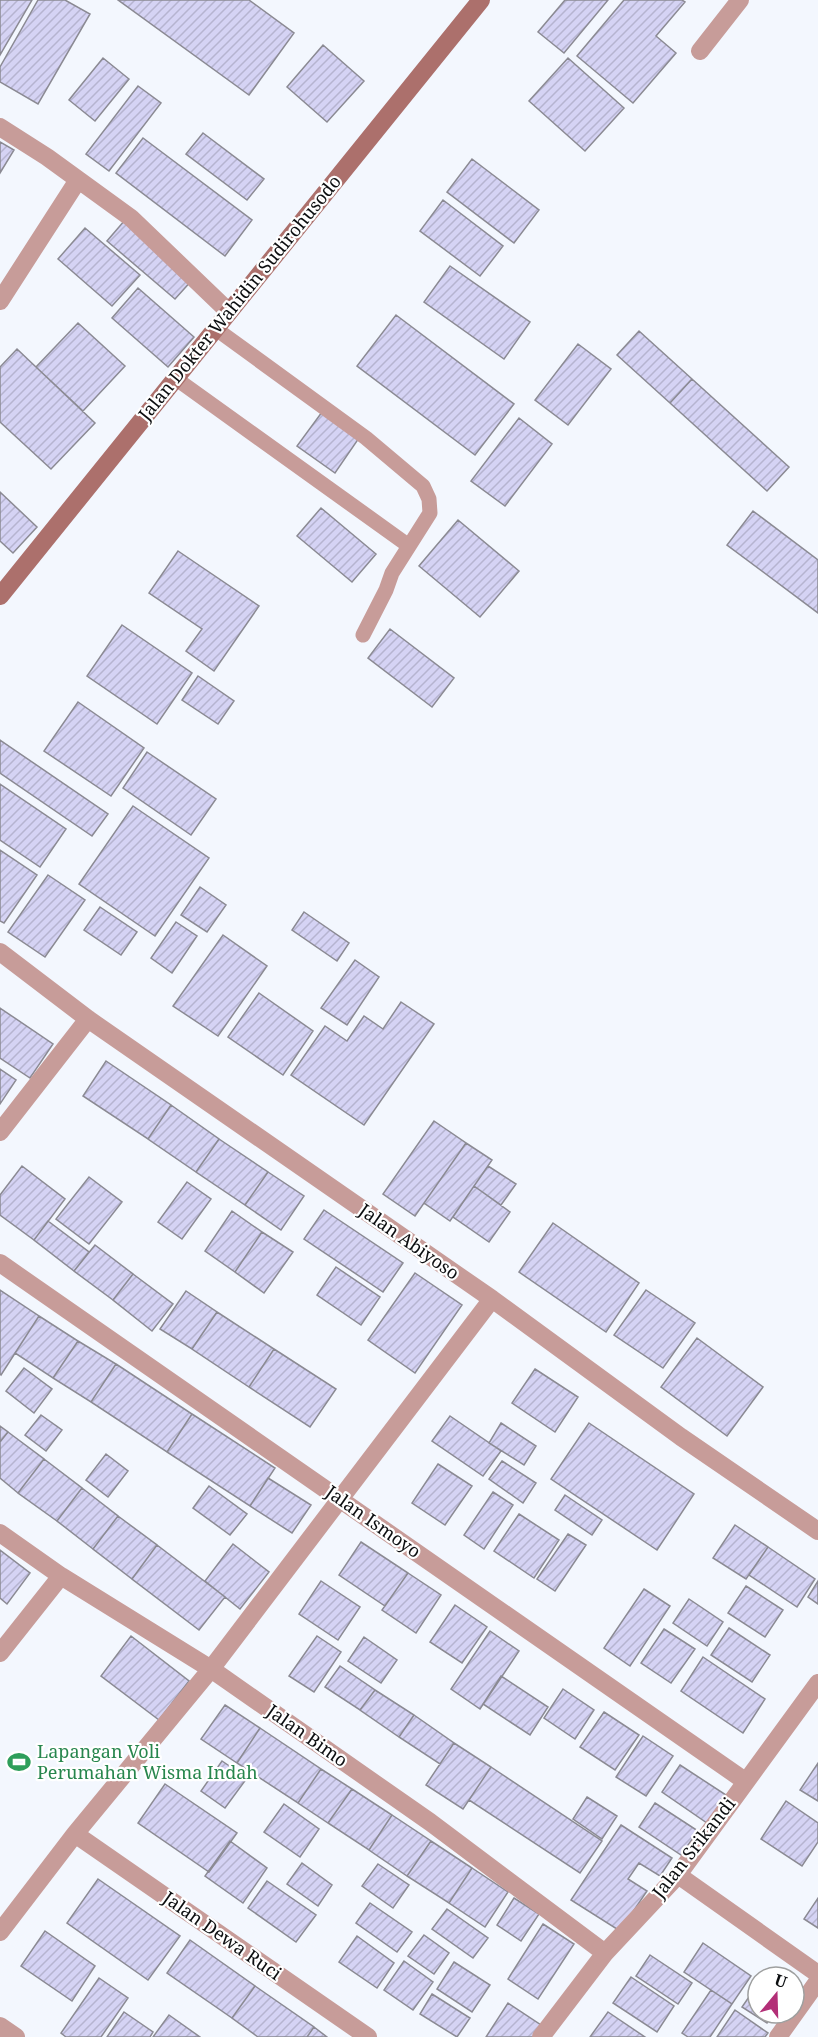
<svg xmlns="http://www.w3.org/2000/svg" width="818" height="2037" font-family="'Noto Serif',serif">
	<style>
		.building { fill: url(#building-hatch); stroke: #8b8a93; stroke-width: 1.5 }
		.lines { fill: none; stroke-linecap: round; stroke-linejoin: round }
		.service { stroke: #c79c99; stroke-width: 15 }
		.minor { stroke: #c79c99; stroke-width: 18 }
		.secondary { stroke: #ac706c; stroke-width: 18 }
		.labels { text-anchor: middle; stroke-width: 4.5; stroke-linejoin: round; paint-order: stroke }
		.street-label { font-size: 18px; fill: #0c0e10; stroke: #fff }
		.leisure-label { font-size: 18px; fill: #27864d; stroke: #fff; text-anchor: start }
	</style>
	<defs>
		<pattern id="building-hatch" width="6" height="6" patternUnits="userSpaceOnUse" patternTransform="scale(1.5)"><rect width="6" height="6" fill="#d5d3f4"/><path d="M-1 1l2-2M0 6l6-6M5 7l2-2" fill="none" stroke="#b6b4d0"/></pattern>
	</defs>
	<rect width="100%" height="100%" fill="#f3f7fe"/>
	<path class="building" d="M0 0H32L0 55Z
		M38 0H65L90 14 38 104 0 82V67Z
		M118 0H249L294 33 249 95Z
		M565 0H608L564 53 538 32Z
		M624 0H682L685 2 656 36 676 53 633 103 577 56Z
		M323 45 364 81 327 122 287 87Z
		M103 58 129 79 95 121 69 100Z
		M568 58 624 108 585 151 529 101Z
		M138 86 161 103 109 171 86 154Z
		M203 133 264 179 247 200 186 154Z
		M143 138 252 220 225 256 116 173Z
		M0 142 14 150 0 173Z
		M472 159 539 210 514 243 447 192Z
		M443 200 503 246 480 276 420 231Z
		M125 220 193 279 175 299 107 241Z
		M85 228 140 275 112 306 58 259Z
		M450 266 530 322 504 359 424 302Z
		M138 288 194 337 168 367 112 318Z
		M396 315 514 404 475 455 357 366Z
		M78 323 125 366 83 411 36 367Z
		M639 331 692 379 670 403 617 355Z
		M578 344 611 369 568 425 535 400Z
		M17 349 95 423 51 469 0 422V367Z
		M692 379 789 467 767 491 670 403Z
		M322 412 359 438 335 473 297 446Z
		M519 418 552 444 505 506 471 481Z
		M0 492 37 527 13 553 0 541Z
		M321 508 376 554 352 582 297 536Z
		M753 511 818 560V613L727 545Z
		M458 520 519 571 480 617 419 566Z
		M178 551 259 606 214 671 186 651 202 629 149 593Z
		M122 625 192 673 157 724 87 676Z
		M390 629 454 678 432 707 368 658Z
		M198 676 234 701 218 724 182 700Z
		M78 702 144 748 111 796 44 751Z
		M0 740 108 814 92 836 0 773Z
		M147 752 216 799 191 835 123 788Z
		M0 784 66 829 40 867 0 840Z
		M133 806 209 858 155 936 79 884Z
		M0 850 37 875 4 923 0 921Z
		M48 875 85 900 45 957 8 932Z
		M200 887 226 905 207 932 181 915Z
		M100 907 137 932 121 955 84 930Z
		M304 912 349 943 337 961 292 930Z
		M176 922 197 936 172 973 151 958Z
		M223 935 267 966 218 1036 173 1006Z
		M355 960 379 977 347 1025 321 1008Z
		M259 993 313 1031 283 1075 228 1037Z
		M401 1002 434 1024 364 1125 291 1075 325 1026 347 1041 364 1016 383 1029Z
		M0 1008 53 1044 30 1078 0 1058Z
		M106 1061 171 1105 148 1139 83 1096Z
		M0 1069 16 1080 0 1104Z
		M171 1105 219 1139 196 1172 148 1139Z
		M434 1121 466 1143 415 1216 383 1194Z
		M219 1139 268 1172 245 1205 196 1172Z
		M466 1143 492 1160 450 1221 424 1203Z
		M22 1166 65 1199 34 1240 0 1215V1195Z
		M488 1166 516 1184 501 1205 474 1186Z
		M268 1172 304 1196 281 1230 245 1205Z
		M89 1177 122 1202 89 1244 56 1219Z
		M187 1182 211 1199 182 1239 158 1222Z
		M474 1186 510 1212 489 1242 453 1217Z
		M324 1210 403 1263 383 1292 304 1239Z
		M232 1211 262 1232 235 1272 205 1251Z
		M48 1221 89 1252 74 1271 34 1240Z
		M553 1223 639 1283 606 1332 519 1272Z
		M262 1232 293 1252 264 1293 235 1272Z
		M95 1245 133 1274 113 1300 74 1271Z
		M336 1267 380 1297 361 1325 317 1295Z
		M415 1273 462 1305 415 1373 368 1340Z
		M133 1274 173 1304 152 1331 113 1300Z
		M0 1290 39 1316 1 1375 0 1374Z
		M646 1290 695 1323 663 1368 614 1335Z
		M186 1291 217 1312 192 1349 160 1329Z
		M217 1312 274 1349 249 1387 192 1349Z
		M39 1316 78 1341 53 1378 15 1353Z
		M697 1338 763 1387 727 1436 661 1387Z
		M78 1341 116 1364 91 1402 53 1378Z
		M274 1349 336 1389 310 1427 249 1387Z
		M116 1364 192 1414 167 1452 91 1402Z
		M24 1368 52 1389 34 1413 6 1391Z
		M535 1369 578 1397 555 1432 512 1403Z
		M192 1414 275 1468 250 1506 167 1452Z
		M41 1415 62 1430 46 1451 25 1435Z
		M450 1416 501 1451 483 1476 432 1441Z
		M501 1423 536 1446 524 1465 489 1443Z
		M589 1423 694 1494 657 1550 551 1479Z
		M0 1426 8 1432 0 1442Z
		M8 1432 44 1459 18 1493 0 1478V1442Z
		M106 1454 128 1471 108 1497 86 1480Z
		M44 1459 82 1488 57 1521 18 1493Z
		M502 1461 536 1483 523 1503 489 1479Z
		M438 1464 472 1486 445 1525 412 1503Z
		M268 1478 311 1505 292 1533 250 1506Z
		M209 1486 247 1514 230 1535 193 1508Z
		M82 1488 118 1516 93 1549 57 1521Z
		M493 1492 513 1505 484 1549 464 1535Z
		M565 1495 602 1520 592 1535 555 1510Z
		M519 1514 559 1540 534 1578 494 1551Z
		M118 1516 157 1545 132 1579 93 1549Z
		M735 1525 768 1547 746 1579 713 1558Z
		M568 1534 586 1545 555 1591 537 1579Z
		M361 1542 408 1573 385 1606 339 1575Z
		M233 1544 269 1572 240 1609 205 1581Z
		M157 1545 225 1597 199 1630 132 1579Z
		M768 1547 815 1579 797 1607 749 1575Z
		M0 1550 30 1573 7 1604 0 1598Z
		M408 1573 441 1595 416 1633 382 1610Z
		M321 1581 360 1607 338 1640 299 1614Z
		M818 1581V1604L808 1597Z
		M746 1586 783 1610 765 1637 728 1613Z
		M644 1589 670 1606 630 1666 604 1648Z
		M689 1599 723 1622 707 1646 673 1623Z
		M455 1605 487 1627 462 1663 430 1642Z
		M729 1628 770 1655 752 1682 711 1655Z
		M664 1629 695 1649 671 1683 641 1663Z
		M490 1631 519 1651 480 1709 451 1689Z
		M131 1636 189 1681 159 1720 101 1676Z
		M317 1636 341 1652 314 1692 289 1676Z
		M364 1637 397 1660 381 1683 348 1661Z
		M703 1657 765 1699 743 1733 681 1691Z
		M340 1666 375 1690 360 1710 325 1687Z
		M501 1676 548 1707 530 1735 483 1704Z
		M563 1689 594 1710 575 1739 544 1718Z
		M375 1690 414 1715 399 1737 360 1710Z
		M225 1705 260 1728 237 1763 201 1739Z
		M604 1712 639 1735 615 1770 580 1747Z
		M414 1715 454 1743 440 1764 399 1737Z
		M260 1728 321 1769 298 1803 237 1763Z
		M643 1736 673 1756 646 1796 616 1777Z
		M454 1743 491 1767 463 1809 426 1785Z
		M222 1761 247 1778 225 1808 201 1791Z
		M818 1763V1801L800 1790Z
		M680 1765 726 1795 707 1823 662 1792Z
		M491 1767 602 1841 580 1873 469 1800Z
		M321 1769 352 1789 328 1823 298 1803Z
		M165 1784 237 1833 209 1872 138 1823Z
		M352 1789 392 1815 369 1850 328 1823Z
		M587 1797 617 1816 602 1839 573 1819Z
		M786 1801 818 1823V1842L802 1866 761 1839Z
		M655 1803 698 1831 681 1855 639 1827Z
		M284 1804 319 1829 300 1857 264 1832Z
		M392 1815 431 1841 407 1876 369 1850Z
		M621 1825 672 1858 660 1876 639 1863 628 1879 647 1891 620 1931 571 1900Z
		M230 1841 267 1868 243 1903 205 1876Z
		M431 1841 472 1868 449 1903 407 1876Z
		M302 1863 332 1885 318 1906 287 1884Z
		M378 1864 409 1885 393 1908 362 1886Z
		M472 1868 508 1892 485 1927 449 1903Z
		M98 1879 180 1936 148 1980 67 1923Z
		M267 1881 316 1915 296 1942 248 1908Z
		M514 1898 539 1914 521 1941 497 1925Z
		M818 1898V1928L804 1919Z
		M370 1903 412 1932 397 1952 356 1923Z
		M447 1909 488 1938 473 1958 432 1929Z
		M543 1924 574 1944 538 1999 508 1979Z
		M45 1931 95 1966 72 2001 21 1966Z
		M424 1935 449 1953 434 1974 408 1956Z
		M357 1936 394 1963 377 1988 339 1962Z
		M190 1940 255 1986 232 2018 167 1973Z
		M703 1943 751 1976 732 2004 684 1972Z
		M650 1955 692 1983 678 2004 636 1976Z
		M404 1961 433 1982 413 2010 384 1990Z
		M454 1962 490 1985 472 2012 437 1989Z
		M631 1977 674 2006 657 2032 613 2003Z
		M99 1978 128 1998 101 2037H66L61 2033Z
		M758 1984V2013H773L767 2023 742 2007Z
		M255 1986 314 2027 307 2037H258L232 2018Z
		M711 1990 732 2004 710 2037H688L682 2033Z
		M432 1994 470 2018 457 2037 420 2014Z
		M508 2003 541 2025 533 2037H486Z
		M735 2010 768 2033 765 2037H717Z
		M124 2012 153 2032 150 2037H107Z
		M608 2012 645 2037H590Z
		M169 2015 200 2037H153Z
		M314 2027 327 2037H307Z"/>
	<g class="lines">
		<path class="service" d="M216 329 366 438 423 486 429 499 430 513 392 573 386 590 363 635
			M175 378 409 546"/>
		<path class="minor" d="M700 51 740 0
			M0 127 47 157 131 218 229 312
			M0 301 78 180
			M0 952 88 1019 492 1299 681 1437 818 1531
			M0 1132 88 1019
			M0 1263 745 1781
			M0 1533 61 1576 211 1669 430 1822 605 1953
			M0 1653 61 1576
			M75 1834 368 2037
			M678 1875 818 1974
			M0 1932 75 1834 211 1669 492 1299
			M0 2026 16 2037
			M541 2037 605 1953 678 1875 818 1683
			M778 2037 818 1981"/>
		<path class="secondary" d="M0 596 481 0"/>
	</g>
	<defs>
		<g id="stadium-bare" transform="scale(1.8)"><path d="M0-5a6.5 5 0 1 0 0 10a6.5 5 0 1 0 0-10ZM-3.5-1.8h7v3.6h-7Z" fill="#2e9e5b" stroke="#fff" stroke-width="2.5" paint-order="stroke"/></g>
	</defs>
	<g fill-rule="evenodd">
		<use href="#stadium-bare" x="19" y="1762"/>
	</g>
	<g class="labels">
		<g class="street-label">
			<text transform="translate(240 298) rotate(-51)" y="6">Jalan Dokter Wahidin Sudirohusodo</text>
			<text transform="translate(409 1242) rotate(35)" y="6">Jalan Abiyoso</text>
			<text transform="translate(373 1522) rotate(35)" y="6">Jalan Ismoyo</text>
			<text transform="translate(307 1736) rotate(35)" y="6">Jalan Bimo</text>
			<text transform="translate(694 1848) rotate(-52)" y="6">Jalan Srikandi</text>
			<text transform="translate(222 1936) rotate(35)" y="6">Jalan Dewa Ruci</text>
		</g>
		<g class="leisure-label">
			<text x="37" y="1758">Lapangan Voli<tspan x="37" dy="21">Perumahan Wisma Indah</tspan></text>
		</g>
	</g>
	<g transform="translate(776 1995) rotate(19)"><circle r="28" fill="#ffffff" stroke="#9e9f9f" stroke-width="1.5"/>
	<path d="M0-4.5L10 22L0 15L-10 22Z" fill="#b32f77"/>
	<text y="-9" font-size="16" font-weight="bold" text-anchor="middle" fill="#0c0e10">U</text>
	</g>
</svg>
